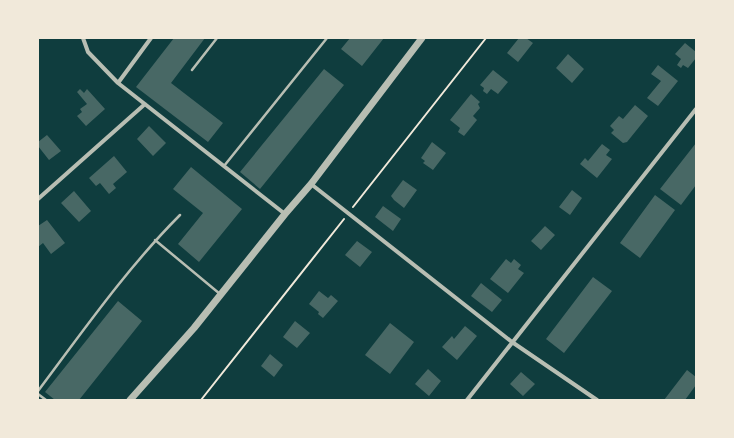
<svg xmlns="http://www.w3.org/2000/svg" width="734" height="438" font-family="Manrope,sans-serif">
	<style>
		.building { fill: #486865 }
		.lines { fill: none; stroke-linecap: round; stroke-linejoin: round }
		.path { stroke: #f1e9da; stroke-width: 2 }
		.service { stroke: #b8beb3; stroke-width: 2.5 }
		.minor { stroke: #b8beb3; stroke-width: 4 }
		.tertiary { stroke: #b8beb3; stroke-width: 7 }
	</style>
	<rect width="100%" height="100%" fill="#0f3d3e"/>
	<path class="building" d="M174 38H205L171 83 223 123 208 142 136 87Z
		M350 38H384L362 66 341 49Z
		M519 38H526L533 43 518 62 507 53Z
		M685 43 696 52V58L688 68 683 65 681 68 677 65 681 59 675 54Z
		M568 54 584 69 572 83 556 68Z
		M658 65 678 81 658 106 647 98 661 81 651 74Z
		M324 69 344 85 260 189 240 172Z
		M493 70 508 82 498 94 491 89 487 94 483 91 484 88 480 85Z
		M80 89 84 93 87 89 105 109 86 126 77 116 82 112 80 109 87 104 77 92Z
		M471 94 480 102 478 104 480 108 473 116 477 120 464 136 458 132 460 128 450 120Z
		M635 105 648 116 627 142 623 143 611 133 614 130 610 126 619 116 623 119Z
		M149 126 166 143 153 156 137 139Z
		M47 135 61 151 49 160 38 146V142Z
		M432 142 446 153 433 170 423 163 425 161 421 158Z
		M696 143V185L681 205 660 189Z
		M602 144 610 150 606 155 612 159 597 178 580 164 585 158 588 161Z
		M114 156 127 172 113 184 116 188 109 194 100 183 96 186 89 178Z
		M191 167 242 209 199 262 178 244 203 213 173 189Z
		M403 180 417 190 404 208 394 200 391 196Z
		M572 190 582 198 570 215 559 207Z
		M74 191 91 211 79 222 61 203Z
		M655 195 675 210 640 258 620 243Z
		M383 206 401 219 393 231 375 217Z
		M47 220 65 243 51 254 43 243 38 247V226Z
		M545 226 555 235 541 250 531 241Z
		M357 241 372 252 360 267 345 255Z
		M506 259 511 263 514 259 521 265 518 269 524 273 508 293 490 279Z
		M593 277 612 291 564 353 546 339Z
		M481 283 502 300 492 312 471 296Z
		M319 291 328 298 331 295 338 301 323 318 318 314 319 312 309 304Z
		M118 301 142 321 79 400H55L45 392Z
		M295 321 310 333 297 348 283 337Z
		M390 323 414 342 390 374 365 355Z
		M465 326 477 336 457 360 442 347 452 336 454 339Z
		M270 354 283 365 274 377 261 366Z
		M428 369 441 381 429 396 415 384Z
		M687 370 696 377V385L685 400H664Z
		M521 372 535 384 523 396 510 384Z"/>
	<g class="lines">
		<path class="path" d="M353 207 486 38
			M201 400 344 219"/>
		<path class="service" d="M192 70 217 38
			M224 166 327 38
			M155 240 220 294
			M38 391C83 331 127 268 180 215
			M38 394 46 400"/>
		<path class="minor" d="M83 38 88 52 118 83 285 214
			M118 83 151 38
			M311 184 512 342 597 400
			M38 199 145 104
			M467 400 696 109"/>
		<path class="tertiary" d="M130 400 194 328 285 214 311 184 422 38"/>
	</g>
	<rect width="734" height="438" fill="none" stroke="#f1e9da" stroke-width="78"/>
</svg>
